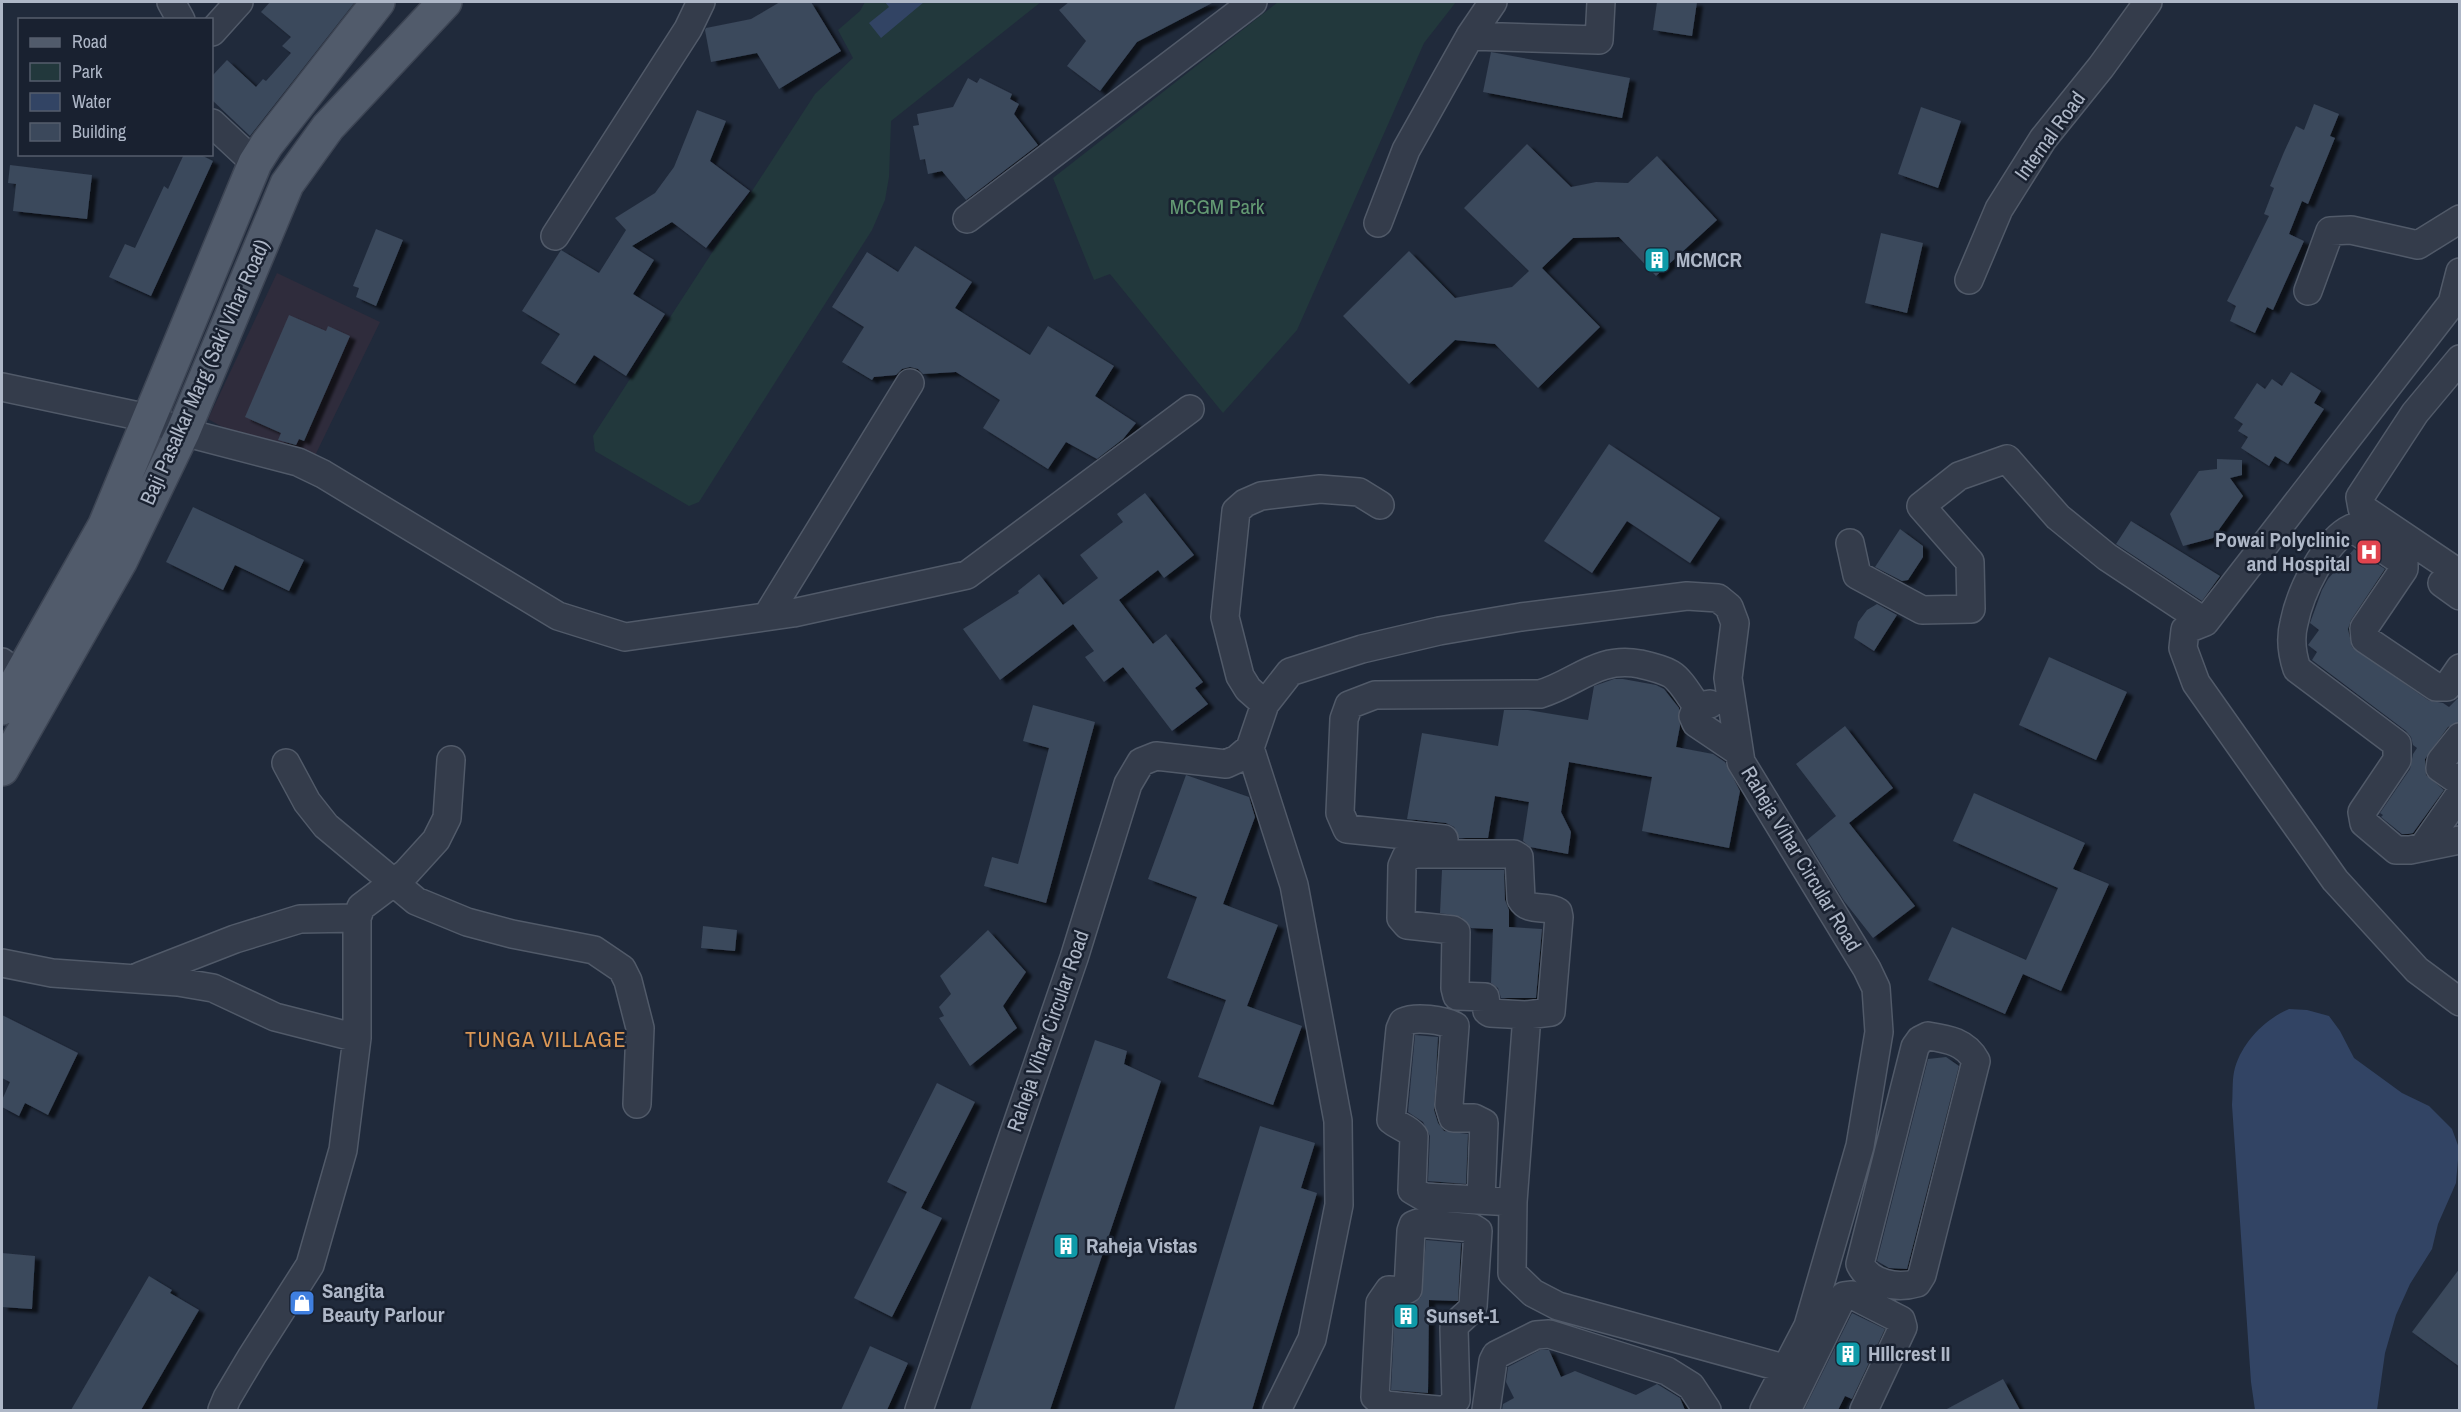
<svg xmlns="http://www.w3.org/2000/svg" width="2461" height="1412" font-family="'Archivo Narrow',sans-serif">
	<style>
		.medical { fill: #2f2c3c }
		.green { fill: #22383c }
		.water { fill: #324464 }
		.building { fill: #3b485b; filter: url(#shadow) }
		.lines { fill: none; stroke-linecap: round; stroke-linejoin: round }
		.minor-casing { stroke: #515a69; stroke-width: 30 }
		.major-casing { stroke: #3d4554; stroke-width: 36 }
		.minor { stroke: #343c4b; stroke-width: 27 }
		.major { stroke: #515b6b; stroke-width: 33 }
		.labels { text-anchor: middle; stroke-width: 5; stroke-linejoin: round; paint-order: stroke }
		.street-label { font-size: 21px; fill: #aeb7c7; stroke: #192130 }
		.park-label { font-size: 21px; fill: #649a73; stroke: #192130 }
		.poi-label { font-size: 21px; font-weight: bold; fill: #aeb7c7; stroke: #192130; text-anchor: start }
		.neighbourhood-label { font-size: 22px; letter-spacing: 1.5px; fill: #db9755; stroke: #192130 }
	</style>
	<defs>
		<filter id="shadow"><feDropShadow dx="6" dy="4" stdDeviation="1.5" flood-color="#0009"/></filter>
	</defs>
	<rect width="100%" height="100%" fill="#202a3b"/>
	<path class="medical" d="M277 273 380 322 306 474 208 419Z"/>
	<path class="green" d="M865 2H1041L891 121 889 177 885 200 872 230 706 491 699 502 689 506 595 451 593 436 815 94 853 58 838 30 860 11Z
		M1278 2H1456L1424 43 1297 330 1223 413 1110 274 1094 280 1053 178Z"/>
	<path class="water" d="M885 2H924L881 38 869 23 889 7Z
		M2289 1009 2307 1010 2329 1016 2340 1031 2354 1058 2402 1093 2429 1106 2452 1129 2459 1148 2456 1183 2438 1224 2432 1249 2410 1284 2396 1315 2385 1353 2377 1410H2255L2251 1382 2232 1105C2233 1094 2232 1082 2234 1072 2240 1044 2265 1019 2289 1009Z"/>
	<path class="building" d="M270 2H355L250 136 212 100V76L227 60 256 87 263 79 266 81 291 53 282 46 291 37 261 12Z
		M780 2H811L841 51 779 89 757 53 711 62 705 30 706 28 751 19Z
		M1069 2H1214L1137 42 1100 91 1067 66 1086 41 1059 10Z
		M1657 2H1697L1692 36 1653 30Z
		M1491 52 1630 78 1622 118 1483 92Z
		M968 78 977 83 980 78 1012 94 1010 99 1019 104 1014 114 1038 145 966 200 942 171 928 174 925 159 920 160 913 126 919 125 917 114 953 107Z
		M2314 104 2339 114 2330 136 2335 138 2308 204 2302 201 2289 234 2304 241 2273 310 2267 307 2255 333 2230 321 2236 306 2227 301 2269 216 2264 214 2274 188 2270 186 2284 152 2296 126 2304 130Z
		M1921 107 1961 121 1938 188 1898 174Z
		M697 110 726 121 710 161 750 191 706 248 672 222 632 246 654 260 633 294 665 314 626 376 594 355 575 384 541 363 560 334 522 311 561 250 599 273 626 230 615 218 655 193 674 167Z
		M1527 144 1571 187 1596 182 1628 183 1657 156 1717 220 1656 276 1619 237 1573 238 1542 268 1600 327 1538 388 1495 344 1455 340 1409 384 1343 316 1409 251 1455 298 1512 287 1529 271 1464 208Z
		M184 154H199L213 161 151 296 109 277 125 244 135 248 164 186 168 189Z
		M10 165 92 175 87 219 13 211 16 184 8 183Z
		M376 229 403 240 376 306 356 297 359 288 353 286Z
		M1881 233 1923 243 1907 313 1865 303Z
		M915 246 972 282 955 308 1030 355 1048 326 1114 366 1095 396 1136 423 1123 439 1097 459 1066 442 1048 469 983 428 1000 400 956 372 923 374 918 369 910 367 902 369 896 375 874 377 872 380 842 362 864 327 832 307 867 252 898 272Z
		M289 315 326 331 328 326 350 336 304 441 299 439 296 445 278 440 281 433 245 417Z
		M2291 372 2321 391 2314 403 2324 409 2288 464 2275 456 2269 466 2241 448 2248 437 2238 431 2243 424 2234 418 2257 383 2265 389 2272 379 2282 386Z
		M1609 444 1720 518 1690 563 1627 521 1592 573 1544 541Z
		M2217 459 2242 460V475L2230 478 2243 496 2213 538 2183 546 2170 514 2199 471 2217 469Z
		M1145 493 1194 555 1164 578 1158 570 1119 600 1153 644 1166 634 1203 682 1195 688 1208 704 1172 731 1123 667 1104 682 1085 657 1094 651 1073 624 1000 680 963 629 1019 593 1018 591 1039 574 1063 605 1098 578 1080 555 1123 522 1117 514Z
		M193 507 304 560 289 591 235 565 223 590 166 562Z
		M2131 521 2220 576 2202 601 2116 544Z
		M1900 529 1923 546V557L1908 580 1902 581 1875 567Z
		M2354 549 2385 569 2351 620 2348 629 2352 647 2428 700 2443 703 2449 707 2460 696V722L2448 727 2425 759 2426 775 2444 790 2413 833 2408 834H2402L2381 817 2383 815 2380 813 2410 769 2413 754 2417 748 2413 745 2411 737 2406 731 2312 660 2317 652 2308 645 2319 630 2310 623 2322 590 2328 579Z
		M1877 604 1897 615 1874 651 1854 638 1858 622 1867 610Z
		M2049 657 2127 692 2096 760 2019 725Z
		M1614 679H1623L1656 685 1664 689 1679 708 1680 726 1676 747 1713 754 1725 762 1740 791 1729 848 1642 831 1652 777 1569 762 1561 812 1571 832 1568 854 1530 847 1523 841 1529 802 1495 796 1488 838H1459L1454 827 1446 823 1407 819 1422 733 1498 746 1504 710H1528L1588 720 1594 686Z
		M1033 705 1095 722 1046 903 984 886 992 857 1018 864 1049 748 1023 741Z
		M1845 726 1893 788 1849 823 1915 906 1873 938 1844 901 1807 840 1836 816 1796 764Z
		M1186 775 1249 797 1255 817 1223 904 1278 925 1247 1006 1302 1026 1273 1105 1198 1077 1226 1000 1167 978 1197 897 1148 879Z
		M1974 793 2085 843 2073 869 2109 884 2061 991 2023 974 2005 1014 1928 980 1952 927 2026 960 2058 888 1953 841Z
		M1442 870H1504L1505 900 1509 910V927L1542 929 1536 998H1501L1498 988 1491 983 1493 929 1471 928 1461 917 1440 913Z
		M703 926 737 930 735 951 701 948Z
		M988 930 1026 972 1003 1006 1017 1028 970 1066 939 1018 944 1016 939 1007 951 994 940 976Z
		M2 1015 78 1053 48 1115 25 1103 19 1116 2 1107V1100L10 1082 2 1078Z
		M1415 1035 1438 1037 1434 1110 1438 1123 1444 1131 1468 1134 1466 1184 1428 1181 1430 1136 1423 1122 1408 1112Z
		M1095 1040 1127 1051 1124 1064 1161 1081 1050 1410H970Z
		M1946 1057 1959 1066 1907 1269 1889 1268 1877 1261 1928 1059Z
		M937 1083 975 1102 921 1208 942 1218 892 1317 854 1298 907 1192 887 1182Z
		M1260 1126 1315 1143 1301 1188 1317 1193 1252 1410H1174Z
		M1426 1240 1461 1243 1458 1301 1429 1300 1428 1393 1391 1390 1395 1308 1411 1305 1421 1297Z
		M2 1253 35 1256 32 1309 2 1307Z
		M2460 1268V1367L2412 1332Z
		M149 1276 172 1290 170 1293 199 1310 141 1410H71Z
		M1852 1313 1885 1329 1852 1399 1845 1396 1838 1410H1804Z
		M870 1346 908 1363 887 1410H841Z
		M1540 1350H1549L1561 1377 1575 1371 1636 1395 1657 1384 1680 1398 1685 1410H1502L1503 1404 1514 1398 1506 1382 1508 1367Z
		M2003 1379 2020 1410H1945Z"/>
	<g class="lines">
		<g class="minor-casing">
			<path id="minor" d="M171 2 181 20
				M212 32 239 2
				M1470 36 1599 40 1601 2
				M212 123 255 163
				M967 219 1253 2
				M1378 223 1406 150 1470 36 1493 2
				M555 236 688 29 701 2
				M2460 272 2452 303 2205 622 2185 630 2183 648 2196 683 2335 880 2417 970 2460 1002
				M1969 280 1999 209 2043 139 2101 67 2148 2
				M2308 291 2330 231 2351 230 2418 245 2460 219
				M2460 359 2415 413 2360 497 2362 508 2460 574
				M2 387 148 418 183 432 298 462 323 474 558 616 625 637 793 613 967 575 1190 409
				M1850 543 1857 575 1922 610 1971 609 1970 562 1921 506 1959 476 2007 459 2058 517 2107 557 2205 622
				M2442 583 2460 596
				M767 616 910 383
				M2 662 20 677 39 683
				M2460 668 2447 687H2436L2365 639 2364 628 2404 569V563L2352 528C2324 541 2300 593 2294 623 2290 638 2292 654 2297 669L2397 744V760L2362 812 2364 823 2396 850H2410L2460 840
				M1265 704 1248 689 1240 676 1225 617 1236 511 1245 503 1261 496 1320 489 1359 492 1380 505
				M1710 704 1697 706 1693 716 1696 723 1739 752
				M2460 737 2441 761 2440 768 2460 782
				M1250 748 1294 885 1338 1121 1339 1205 1312 1339 1277 1410
				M286 763 307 802 326 826 416 901 467 922 512 934 594 950 622 969 628 981 640 1028 637 1104
				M1444 839 1347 829 1340 813 1344 719 1349 705 1375 695 1540 694C1577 683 1597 656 1640 664 1649 666 1662 669 1671 674 1681 680 1690 697 1697 706
				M2423 847 2460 794
				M2 963 52 973 178 982 213 988 275 1017 357 1038
				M140 976 235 939 300 919 357 918
				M1527 1015 1551 1012 1559 917 1558 912C1546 904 1529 913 1521 899L1519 857 1514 854H1416L1406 857 1402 866 1401 918 1407 925 1453 930 1456 932 1455 988 1457 996 1485 997 1487 1011 1490 1013 1527 1015 1513 1202 1512 1273 1533 1293 1558 1306 1787 1369
				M1928 1036C1948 1039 1966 1042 1976 1061L1922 1275 1917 1283C1897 1289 1870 1284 1860 1264L1915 1047 1920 1040Z
				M1481 1200 1484 1123 1474 1118H1453L1449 1105 1455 1026C1443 1020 1416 1016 1403 1022L1400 1029 1391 1120C1399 1127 1407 1127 1414 1136L1412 1190 1424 1197 1513 1202
				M222 1410 227 1398 252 1356 310 1265 343 1150 357 1038V918L361 907 406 873 436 840 447 818 451 760
				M919 1410 1074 958 1128 784 1141 762 1156 756 1226 764 1237 759 1250 748 1265 704 1290 672 1362 649 1439 631 1521 617 1687 596 1718 598 1729 607 1735 623 1728 678 1741 762 1867 969 1876 988 1879 1032 1860 1146 1808 1326 1764 1410
				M1438 1410 1385 1405 1375 1397 1380 1303 1389 1290 1404 1291 1408 1289 1411 1231 1413 1225 1418 1223 1473 1228 1478 1231 1473 1306C1468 1316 1459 1318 1454 1328L1456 1400 1446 1410
				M1486 1410 1493 1361 1496 1355 1536 1335 1549 1334 1667 1371 1691 1386 1707 1410
				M1787 1410 1839 1304 1844 1296 1852 1295 1901 1320 1903 1327 1864 1410"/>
		</g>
		<g class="major-casing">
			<path id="major" d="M2 708 105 525 255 163 267 144 378 2
				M2 769 121 560 183 432 287 184 328 127 445 2"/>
		</g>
		<use href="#minor" class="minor"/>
		<use href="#major" class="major"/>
	</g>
	<defs>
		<g id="building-square" transform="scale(1.35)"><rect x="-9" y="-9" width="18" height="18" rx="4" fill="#0f9aa8" stroke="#192130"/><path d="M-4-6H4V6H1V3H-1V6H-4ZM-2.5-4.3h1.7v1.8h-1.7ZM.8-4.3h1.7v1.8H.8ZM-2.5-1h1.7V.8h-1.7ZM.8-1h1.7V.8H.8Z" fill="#fff"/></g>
		<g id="hospital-square" transform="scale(1.35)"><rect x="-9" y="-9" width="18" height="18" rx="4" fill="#e0444e" stroke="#192130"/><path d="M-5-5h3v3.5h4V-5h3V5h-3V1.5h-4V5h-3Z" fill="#fff"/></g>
		<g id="shop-square" transform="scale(1.35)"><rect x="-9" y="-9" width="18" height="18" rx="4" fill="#3f7fe0" stroke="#192130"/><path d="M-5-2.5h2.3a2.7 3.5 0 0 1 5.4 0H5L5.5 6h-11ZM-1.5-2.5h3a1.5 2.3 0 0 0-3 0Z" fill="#fff"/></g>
	</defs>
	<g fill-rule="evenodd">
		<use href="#building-square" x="1657" y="260"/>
		<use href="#hospital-square" x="2369" y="552"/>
		<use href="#building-square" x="1066" y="1246"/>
		<use href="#shop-square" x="302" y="1303"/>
		<use href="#building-square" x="1406" y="1316"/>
		<use href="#building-square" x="1848" y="1354"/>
	</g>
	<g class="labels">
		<g class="street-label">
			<text transform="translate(2050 136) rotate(-54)" y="7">Internal Road</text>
			<text transform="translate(205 372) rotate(-66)" y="7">Baji Pasalkar Marg (Saki Vihar Road)</text>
			<text transform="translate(1801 859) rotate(59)" y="7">Raheja Vihar Circular Road</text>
			<text transform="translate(1048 1031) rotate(-71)" y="7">Raheja Vihar Circular Road</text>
		</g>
		<g class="park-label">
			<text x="1217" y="214">MCGM Park</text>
		</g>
		<g class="poi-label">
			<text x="1676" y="267">MCMCR</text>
			<text x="2350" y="547" text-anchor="end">Powai Polyclinic<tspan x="2350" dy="24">and Hospital</tspan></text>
			<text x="1086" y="1253">Raheja Vistas</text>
			<text x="322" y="1298">Sangita<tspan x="322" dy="24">Beauty Parlour</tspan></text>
			<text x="1426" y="1323">Sunset-1</text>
			<text x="1868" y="1361">HIllcrest II</text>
		</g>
		<g class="neighbourhood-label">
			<text x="546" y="1047">TUNGA VILLAGE</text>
		</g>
	</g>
	<rect width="2461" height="1412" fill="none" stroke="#aeb7c7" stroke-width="6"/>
	<rect x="18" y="18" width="195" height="138" fill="#192130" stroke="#555d6c" stroke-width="1.5"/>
	<rect x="30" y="38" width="30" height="9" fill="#515b6b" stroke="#555d6c" stroke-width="1.5"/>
	<text x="72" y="48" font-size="18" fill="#aeb7c7">Road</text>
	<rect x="30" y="63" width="30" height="18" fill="#22383c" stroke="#555d6c" stroke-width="1.5"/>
	<text x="72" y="78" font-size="18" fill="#aeb7c7">Park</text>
	<rect x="30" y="93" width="30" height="18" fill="#324464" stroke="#555d6c" stroke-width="1.5"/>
	<text x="72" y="108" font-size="18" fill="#aeb7c7">Water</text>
	<rect x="30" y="123" width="30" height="18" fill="#3b485b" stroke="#555d6c" stroke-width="1.5"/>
	<text x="72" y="138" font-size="18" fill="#aeb7c7">Building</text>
</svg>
